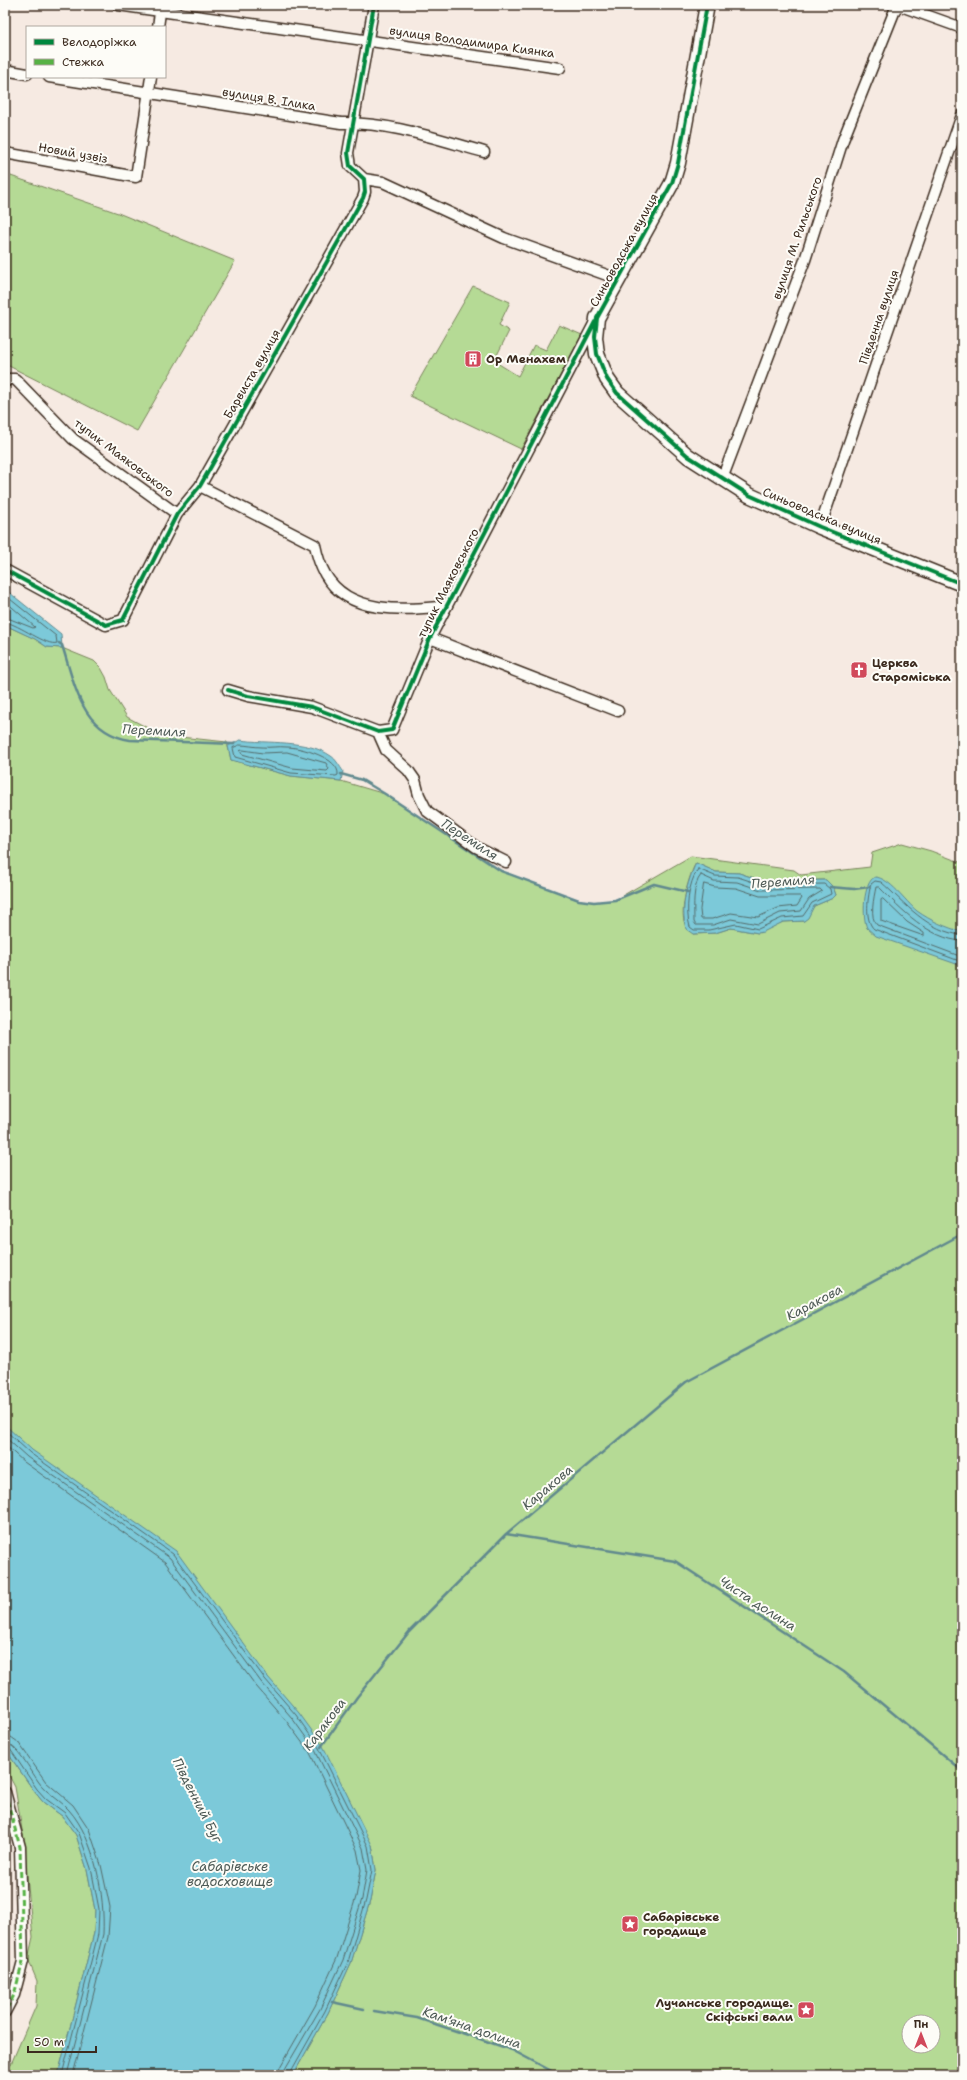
<svg xmlns="http://www.w3.org/2000/svg" width="967" height="2080" font-family="'Shantell Sans',sans-serif">
	<style>
		.green { fill: #b5da95; stroke: #78825a; fill-rule: evenodd }
		.water { fill: #7bc9d9; stroke: #61898e }
		.lines { fill: none; stroke-linecap: round; stroke-linejoin: round }
		.shore { stroke: #556a69; stroke-width: 1 }
		.stream { stroke: #61898e; stroke-width: 2.5 }
		.street-casing { stroke: #3b2a1e; stroke-width: 13 }
		.secondary-casing { stroke: #3b2a1e; stroke-width: 17 }
		.street { stroke: #fdfcf7; stroke-width: 10 }
		.secondary { stroke: #fdfcf7; stroke-width: 14 }
		.quiet { stroke: #57b245; stroke-width: 3; stroke-dasharray: 6 3; stroke-linecap: butt }
		.cycleway-casing { stroke: #fdfcf7; stroke-width: 6 }
		.cycleway { stroke: #00873e; stroke-width: 4 }
		.labels { text-anchor: middle; stroke-width: 4; stroke-linejoin: round; paint-order: stroke }
		.street-label { font-size: 12px; fill: #3b2a1e; stroke: #fdfcf7 }
		.poi-label { font-size: 12px; font-weight: bold; fill: #3b2a1e; stroke: #fdfcf7; text-anchor: start }
		.water-label { font-size: 13px; font-style: italic; fill: #4e5a56; stroke: #fdfcf7 }
	</style>
	<rect width="100%" height="100%" fill="#f6eae2"/>
	<filter id="ink" filterUnits="userSpaceOnUse"><feTurbulence type="fractalNoise" baseFrequency=".025" numOctaves="2"/><feDisplacementMap in="SourceGraphic" scale="8" xChannelSelector="R" yChannelSelector="G"/><feConvolveMatrix kernelMatrix="1 2 1 2 8 2 1 2 1" color-interpolation-filters="sRGB"/></filter>
	<g filter="url(#ink)">
		<path class="green" d="M5 174 118 213 235 261 137 431 5 364Z
			M473 286 510 302 499 325 509 331 494 361 518 376 534 345 546 350 559 325 582 335 521 449 410 396Z
			M5 625 35 639 47 647 62 648 94 661 101 668 106 677 110 690 127 717 161 735 227 742 231 760 291 776 341 781 385 794 501 871 579 900 594 902 615 900 691 856 794 870 801 875 870 867 872 853 902 843 931 851 962 863V2075H293L328 2013 351 1963 370 1901 376 1870 372 1845 5 1453ZM696 863 716 872 739 873 763 881 826 880 833 887 836 895 833 898 814 906 804 921 783 922 758 933 731 928 715 933 693 934C691 931 687 927 685 924 679 911 689 874 696 863ZM909 2022H933V2046H909Z
			M5 1749 34 1791 43 1802 62 1816 76 1835 87 1869 95 1910 94 1933 58 2075H5V2071L11 2064 36 2006 37 1981 28 1959 33 1937 23 1836 15 1787 5 1768Z"/>
		<path class="water" d="M5 589 61 634 62 648 47 647 35 639 5 625Z
			M240 740C267 744 307 739 331 756 336 759 340 767 343 771L341 781 291 776 231 760 228 746Z
			M696 863 716 872 739 873 763 881 826 880 833 887 836 895 833 898 814 906 808 918 804 921 783 922 763 932 758 933 731 928 715 933 693 934 686 929C680 907 687 883 696 863Z
			M875 877C890 878 905 901 917 911 931 921 946 927 962 932V966L876 936 867 928C862 917 863 882 875 877Z
			M5 1425 32 1450 176 1551 268 1677 299 1713 323 1746 372 1845 376 1870 370 1901 351 1963 328 2013 293 2075H58L94 1933 95 1910 87 1869 76 1835 62 1816 43 1802 34 1791 5 1749Z"/>
		<g class="lines">
			<path class="shore" d="M5 595 56 636 57 643C47 647 19 624 5 622
				M5 601 35 627 33 628 5 617
				M240 745C247 745 254 747 262 747 270 748 278 746 287 747 300 747 340 758 338 775L336 776 291 773 235 757 233 748Z
				M243 750 263 753 287 752 326 763 329 769 327 771 292 768 242 754 240 751Z
				M698 869 715 876 738 877 762 885 824 884 830 889 831 894 812 903 803 916 782 918 758 929 736 924 709 930H694L690 927C685 911 688 883 698 869Z
				M701 875 714 881 737 882 761 890 820 889 822 891 809 899 801 911 780 913 758 924 731 919 713 925H696L694 922C694 908 692 885 701 875Z
				M704 884 715 887 736 888 760 896H800L802 898 797 906 778 908 758 917 731 913 712 919H701L700 910Z
				M883 899 907 922 924 933V936L881 921V900Z
				M962 935C928 932 905 903 881 882L875 881 871 884C868 896 864 920 874 929L962 962
				M962 941C929 939 901 909 879 887H876C874 897 869 918 877 925L962 957
				M5 1430 30 1453 173 1554 265 1679 296 1715 319 1748 368 1846 372 1870 366 1900 348 1962 325 2011 289 2075
				M5 1437 27 1457 170 1558 261 1682 292 1718 315 1750 363 1848 367 1870 362 1899 343 1960 320 2009 285 2069 284 2075
				M5 1445 24 1462 165 1562 256 1686 287 1722 310 1753 357 1850 361 1870 356 1897 337 1958 315 2006 280 2067 278 2075
				M5 1736 11 1737 18 1742 46 1782 73 1805 89 1829 101 1865 110 1907 108 1937 73 2075
				M5 1743C16 1743 31 1771 38 1781 46 1793 59 1799 69 1810 95 1839 105 1896 103 1934L67 2075
				M5 1748 10 1749 37 1789 46 1799 65 1813 79 1833 91 1868 99 1909 98 1934 62 2075"/>
			<path class="stream" d="M59 643 62 645C75 685 81 732 130 740L234 744
				M341 774 362 780 385 794 501 871 579 900 594 902 615 900 654 884 688 892
				M830 887 854 889 869 887
				M506 1534 675 1561 844 1672 962 1771
				M321 1747 357 1697 409 1632 506 1534 686 1382 962 1234
				M332 2002 364 2009
				M374 2011 417 2018 480 2039 512 2050 559 2075"/>
			<g class="street-casing">
				<path id="street" d="M118 5 560 68
					M898 5 962 28
					M158 27 161 5
					M5 70 27 74
					M49 77 341 123C390 122 437 139 484 152
					M5 153 136 177 151 77
					M364 179 383 182 504 238 618 279
					M5 382 9 379H15L73 439 177 514
					M722 479 805 260 843 140 897 5
					M200 486 315 545C317 555 320 565 325 574 349 616 406 610 447 606
					M820 527 962 115
					M5 570 106 625 123 620 177 514 200 486 363 198 365 192 364 179 350 166 348 153 374 5
					M430 638 618 711
					M228 690 248 696 312 707 378 732 392 730 430 638 594 324
					M378 732 386 750 408 770 415 780 419 795 427 811 476 847 506 862
					M5 1792 20 1847 23 1961 14 1995 5 2012"/>
			</g>
			<g class="secondary-casing">
				<path id="secondary" d="M707 5 678 163 672 183 597 318 595 337 597 354 607 379 617 393 688 456 749 495 820 527 962 584"/>
			</g>
			<use href="#street" class="street"/>
			<use href="#secondary" class="secondary"/>
			<path class="quiet" d="M5 1792 20 1847 23 1961 14 1995 5 2012"/>
			<g class="cycleway-casing">
				<path id="cycleway" d="M707 5 678 163 672 183 597 318 595 337 597 354 607 379 617 393 688 456 749 495 820 527 962 584
					M5 570 106 625 123 620 177 514 200 486 363 198 365 192 364 179 350 166 348 153 374 5
					M228 690 248 696 312 707 378 732 392 730 430 638 595 322"/>
			</g>
			<use href="#cycleway" class="cycleway"/>
		</g>
	</g>
	<defs>
		<g id="building-square" transform="scale(0.9)"><rect x="-9" y="-9" width="18" height="18" rx="4" fill="#d1495b" stroke="#fdfcf7"/><path d="M-4-6H4V6H1V3H-1V6H-4ZM-2.5-4.3h1.7v1.8h-1.7ZM.8-4.3h1.7v1.8H.8ZM-2.5-1h1.7V.8h-1.7ZM.8-1h1.7V.8H.8Z" fill="#fff"/></g>
		<g id="church-square" transform="scale(0.9)"><rect x="-9" y="-9" width="18" height="18" rx="4" fill="#d1495b" stroke="#fdfcf7"/><path d="M-1.2-6h2.4v3.5h3.3v2.4h-3.3V6h-2.4V-.1h-3.3v-2.4h3.3Z" fill="#fff"/></g>
		<g id="sight-square" transform="scale(0.9)"><rect x="-9" y="-9" width="18" height="18" rx="4" fill="#d1495b" stroke="#fdfcf7"/><path d="M0-6L1.8-2.2L6-1.7L2.9 1.2L3.7 5.4L0 3.3L-3.7 5.4L-2.9 1.2L-6-1.7L-1.8-2.2Z" fill="#fff"/></g>
	</defs>
	<g fill-rule="evenodd">
		<use href="#building-square" x="473" y="359"/>
		<use href="#church-square" x="859" y="670"/>
		<use href="#sight-square" x="630" y="1924"/>
		<use href="#sight-square" x="806" y="2010"/>
	</g>
	<g class="labels">
		<g class="street-label">
			<text transform="translate(472 42) rotate(8)" y="4">вулиця Володимира Киянка</text>
			<text transform="translate(269 99) rotate(9)" y="4">вулиця В. Ілика</text>
			<text transform="translate(73 153) rotate(10)" y="4">Новий узвіз</text>
			<text transform="translate(797 238) rotate(-71)" y="4">вулиця М. Рильського</text>
			<text transform="translate(624 250) rotate(-61)" y="4">Синьоводська вулиця</text>
			<text transform="translate(879 317) rotate(-71)" y="4">Південна вулиця</text>
			<text transform="translate(252 374) rotate(-60)" y="4">Барвиста вулиця</text>
			<text transform="translate(124 458) rotate(37)" y="4">тупик Маяковського</text>
			<text transform="translate(822 516) rotate(23)" y="4">Синьоводська вулиця</text>
			<text transform="translate(448 583) rotate(-63)" y="4">тупик Маяковського</text>
		</g>
		<g class="poi-label">
			<text x="486" y="363">Ор Менахем</text>
			<text x="872" y="667">Церква<tspan x="872" dy="14">Староміська</tspan></text>
			<text x="643" y="1921">Сабарівське<tspan x="643" dy="14">городище</tspan></text>
			<text x="793" y="2007" text-anchor="end">Лучанське городище.<tspan x="793" dy="14">Скіфські вали</tspan></text>
		</g>
		<g class="water-label">
			<text transform="translate(154 730) rotate(3)" y="5">Перемиля</text>
			<text transform="translate(470 839) rotate(33)" y="5">Перемиля</text>
			<text transform="translate(783 881) rotate(-4)" y="5">Перемиля</text>
			<text transform="translate(814 1302) rotate(-28)" y="5">Каракова</text>
			<text transform="translate(547 1487) rotate(-40)" y="5">Каракова</text>
			<text transform="translate(758 1603) rotate(33)" y="5">Чиста долина</text>
			<text transform="translate(324 1724) rotate(-53)" y="5">Каракова</text>
			<text transform="translate(198 1800) rotate(63)" y="5">Південний Буг</text>
			<text x="230" y="1871">Сабарівське<tspan x="230" dy="15">водосховище</tspan></text>
			<text transform="translate(472 2027) rotate(19)" y="5">Кам'яна долина</text>
		</g>
	</g>
	<rect width="967" height="2080" fill="none" stroke="#fdfcf7" stroke-width="20"/>
	<rect x="10" y="10" width="947" height="2060" fill="none" stroke="#3b2a1e" stroke-width="1.5" filter="url(#ink)"/>
	<rect x="26" y="26" width="140" height="52" fill="#fdfcf7" stroke="#afa8a0"/>
	<rect x="34" y="39" width="20" height="6" fill="#00873e" stroke="#afa8a0"/>
	<text x="62" y="46" font-size="12" fill="#3b2a1e">Велодоріжка</text>
	<rect x="34" y="59" width="20" height="6" fill="#57b245" stroke="#afa8a0"/>
	<text x="62" y="66" font-size="12" fill="#3b2a1e">Стежка</text>
	<g transform="translate(921 2034)"><circle r="19" fill="#fdfcf7" stroke="#afa8a0"/>
	<path d="M0-3L7 15L0 10L-7 15Z" fill="#d1495b"/>
	<text y="-6" font-size="11" font-weight="bold" text-anchor="middle" fill="#3b2a1e">Пн</text>
	</g>
	<path d="M28 2046v6h68v-6" fill="none" stroke="#3b2a1e" stroke-width="2"/>
	<text x="34" y="2046" font-size="12" fill="#3b2a1e" stroke="#fdfcf7" stroke-width="3" paint-order="stroke">50 m</text>
</svg>
